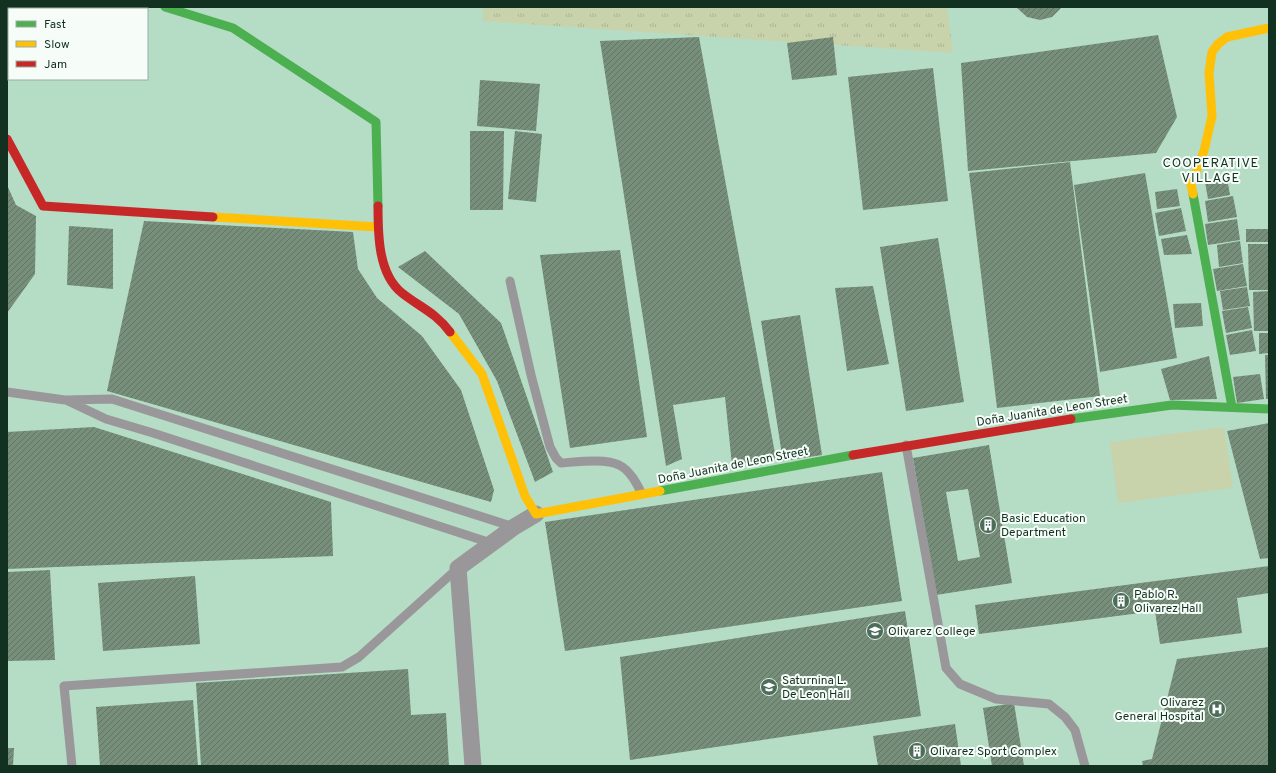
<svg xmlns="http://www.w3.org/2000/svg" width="1276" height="773" font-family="Overpass,sans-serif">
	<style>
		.park { fill: url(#park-tufts) }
		.pitch { fill: #c8d3ab }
		.building { fill: url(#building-hatch); fill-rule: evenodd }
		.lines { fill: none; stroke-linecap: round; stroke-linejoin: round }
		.lane { stroke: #9a979a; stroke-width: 9 }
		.street { stroke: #9a979a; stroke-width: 17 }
		.fast { stroke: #4caf50; stroke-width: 9 }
		.slow { stroke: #ffc107; stroke-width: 9 }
		.jam { stroke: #c62828; stroke-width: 9 }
		.labels { text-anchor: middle; stroke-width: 4; stroke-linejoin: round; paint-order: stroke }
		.street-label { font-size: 12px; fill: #133120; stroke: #f6fdf9 }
		.poi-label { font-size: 12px; fill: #133120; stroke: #f6fdf9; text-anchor: start }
		.neighbourhood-label { font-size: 13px; letter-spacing: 1px; fill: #133120; stroke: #f6fdf9 }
	</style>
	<defs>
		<pattern id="park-tufts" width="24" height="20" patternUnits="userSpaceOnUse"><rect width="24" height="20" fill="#c8d3ab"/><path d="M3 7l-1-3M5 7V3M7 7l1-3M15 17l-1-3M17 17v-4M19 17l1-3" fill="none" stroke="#abb693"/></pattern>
		<pattern id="building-hatch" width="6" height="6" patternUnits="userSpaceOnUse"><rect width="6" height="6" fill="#768e7a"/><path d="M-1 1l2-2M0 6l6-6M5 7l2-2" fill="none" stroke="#607564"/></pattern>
	</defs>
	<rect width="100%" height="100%" fill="#b5dcc5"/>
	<path class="park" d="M483 7H947L953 53 483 21Z"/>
	<path class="pitch" d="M1224 427 1233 488 1118 503 1110 442Z"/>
	<path class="building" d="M1016 7H1062L1052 17 1040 20 1027 17Z
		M1158 35 1177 117 1156 153 968 171 961 63Z
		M699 37 776 459 732 465 725 397 673 405 682 459 666 466 600 41Z
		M833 37 837 75 792 80 787 43Z
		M933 68 948 201 863 210 848 77Z
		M480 80 540 84 536 131 477 126Z
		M470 131H504L503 210H470Z
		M515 131 542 134 536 202 508 199Z
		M1070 162 1100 396 997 408 969 173Z
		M1145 173 1177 358 1100 372 1074 185Z
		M1227 178 1230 195 1208 199 1205 182Z
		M7 185 16 205 36 216 35 274 7 313Z
		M1177 189 1180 206 1157 209 1155 192Z
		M1233 196 1237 217 1208 222 1205 201Z
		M1181 208 1186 231 1159 236 1155 213Z
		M1237 219 1240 240 1208 245 1205 224Z
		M144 221 353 232 358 269 377 298 422 336 461 390 494 490 491 502 107 391Z
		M69 226 113 229V289L67 285Z
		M1246 229H1269V242H1246Z
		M1187 235 1192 254 1164 255 1161 239Z
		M938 238 964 402 906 411 880 247Z
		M1240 241 1243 263 1219 267 1217 245Z
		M1248 244H1269V290H1249Z
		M620 250 647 437 570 448 540 255Z
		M425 251 501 323 553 472 535 482 497 381 459 314 398 267Z
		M1243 264 1247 286 1217 291 1213 269Z
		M873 286 889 364 847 371 835 288Z
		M1247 287 1250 306 1223 310 1220 291Z
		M1269 291V331H1254L1253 292Z
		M1201 303 1203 326 1175 328 1173 304Z
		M1248 307 1252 328 1226 333 1222 311Z
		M800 315 822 455 783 461 761 321Z
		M1252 330 1256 351 1230 355 1226 335Z
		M1259 333H1269V353L1259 354Z
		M1265 355H1269V399H1266Z
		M1209 356 1217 399 1170 400 1161 369Z
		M1260 374 1264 399 1237 403 1233 377Z
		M1269 423V558L1260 559 1227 431Z
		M94 427 331 502 333 556 7 569V432Z
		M989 445 1012 583 936 595 913 458ZM968 489 980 557 958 561 946 492Z
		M882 472 902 601 565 651 545 522Z
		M1269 566V593L1237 598 1242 633 1160 644 1155 611 979 634 975 605Z
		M50 570 55 660 7 661V572Z
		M195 576 200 644 103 651 98 583Z
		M905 611 921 716 630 760 620 657Z
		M1269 647V766H1143L1142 761 1152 759 1177 659Z
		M408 669 411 715 446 713 449 766H201L196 683Z
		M193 700 198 766H100L96 707Z
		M1014 703 1024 766H992L983 708Z
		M955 724 961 766H878L873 736Z
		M7 748H14L13 766H7Z"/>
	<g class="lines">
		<path class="lane" d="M510 281 531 375 550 447 556 458 561 463C576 462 606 458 619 465 630 470 637 484 642 494
			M7 392 65 400 112 399 514 527
			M68 401 106 419 153 433 491 543
			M906 445 946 668 960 684 996 699 1049 704 1065 717 1075 730 1085 766
			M72 766 64 686 342 667 359 657 458 568"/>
		<path class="street" d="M473 766 458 568 514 527 536 514"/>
		<path class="fast" d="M165 7 233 28 376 122 378 206
			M1193 194 1232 407
			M1071 419 1172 405 1269 409
			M660 491 853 455"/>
		<path class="slow" d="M1193 194 1191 185 1204 151 1212 116 1209 73 1212 52 1218 44 1227 37 1269 28
			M213 217 378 227
			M450 332 482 374 525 496 536 514 660 491"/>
		<path class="jam" d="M7 139 43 206 213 217
			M378 206C378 234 378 274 402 293 421 308 435 312 450 332
			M853 455 1071 419"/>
	</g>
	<defs>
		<g id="building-disc" transform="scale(0.9)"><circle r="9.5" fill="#4c6d5a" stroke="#f6fdf9"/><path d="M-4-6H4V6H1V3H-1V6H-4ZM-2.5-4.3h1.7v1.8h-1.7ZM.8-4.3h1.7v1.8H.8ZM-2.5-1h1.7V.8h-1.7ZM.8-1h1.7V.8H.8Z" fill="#fff"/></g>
		<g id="university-disc" transform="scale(0.9)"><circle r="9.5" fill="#4c6d5a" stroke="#f6fdf9"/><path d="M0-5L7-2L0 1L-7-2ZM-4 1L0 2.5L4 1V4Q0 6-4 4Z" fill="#fff"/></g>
		<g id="hospital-disc" transform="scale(0.9)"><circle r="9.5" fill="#4c6d5a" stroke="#f6fdf9"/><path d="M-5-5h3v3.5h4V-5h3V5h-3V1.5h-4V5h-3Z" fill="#fff"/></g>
	</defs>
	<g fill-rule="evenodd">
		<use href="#building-disc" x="988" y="525"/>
		<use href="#building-disc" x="1121" y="601"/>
		<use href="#university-disc" x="875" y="631"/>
		<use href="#university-disc" x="769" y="687"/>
		<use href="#hospital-disc" x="1217" y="709"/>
		<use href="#building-disc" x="917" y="751"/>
	</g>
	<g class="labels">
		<g class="street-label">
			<text transform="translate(1052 410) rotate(-9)" y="4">Doña Juanita de Leon Street</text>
			<text transform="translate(733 465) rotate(-11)" y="4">Doña Juanita de Leon Street</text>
		</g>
		<g class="poi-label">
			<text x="1001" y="522">Basic Education<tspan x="1001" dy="14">Department</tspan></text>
			<text x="1134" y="598">Pablo R.<tspan x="1134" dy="14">Olivarez Hall</tspan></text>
			<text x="888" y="635">Olivarez College</text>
			<text x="782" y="684">Saturnina L.<tspan x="782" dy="14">De Leon Hall</tspan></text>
			<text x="1204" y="706" text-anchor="end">Olivarez<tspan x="1204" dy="14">General Hospital</tspan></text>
			<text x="930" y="755">Olivarez Sport Complex</text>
		</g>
		<g class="neighbourhood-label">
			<text x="1211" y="167">COOPERATIVE<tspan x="1211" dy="15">VILLAGE</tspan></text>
		</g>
	</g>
	<rect width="1276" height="773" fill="none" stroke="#133120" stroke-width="16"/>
	<rect x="8" y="8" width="140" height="72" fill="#f6fdf9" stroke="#9baba2"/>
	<rect x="16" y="21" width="20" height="6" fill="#4caf50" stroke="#9baba2"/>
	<text x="44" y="28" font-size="12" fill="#133120">Fast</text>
	<rect x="16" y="41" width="20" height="6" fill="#ffc107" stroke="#9baba2"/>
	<text x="44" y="48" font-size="12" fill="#133120">Slow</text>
	<rect x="16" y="61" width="20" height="6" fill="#c62828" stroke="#9baba2"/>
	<text x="44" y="68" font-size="12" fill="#133120">Jam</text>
</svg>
